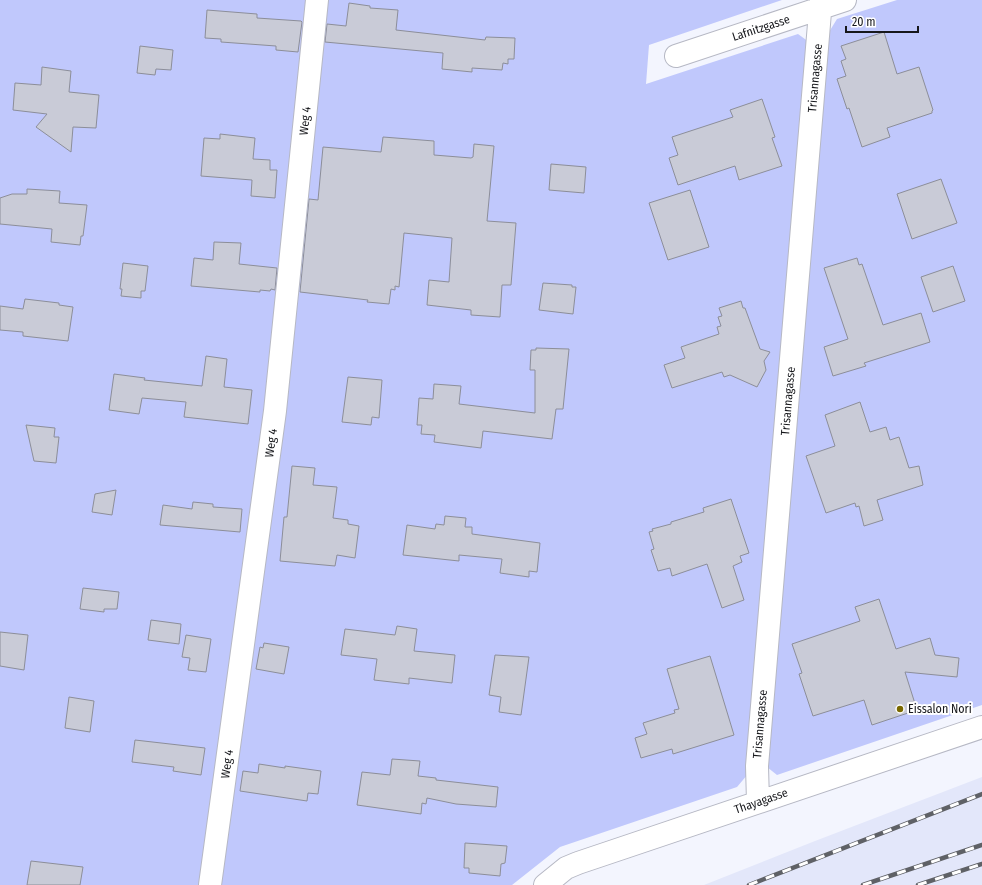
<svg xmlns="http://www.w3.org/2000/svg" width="982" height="885" font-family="'Fira Sans Condensed',sans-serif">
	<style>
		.built { fill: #e3e7fa }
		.green { fill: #c0c8fc }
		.building { fill: #c9cbd7; stroke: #8c8e99 }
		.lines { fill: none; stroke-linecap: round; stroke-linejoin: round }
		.minor-casing { stroke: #b6b8c4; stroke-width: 24 }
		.minor { stroke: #fff; stroke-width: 22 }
		.rail-casing { stroke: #5f6166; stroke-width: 4.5 }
		.rail { stroke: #fff; stroke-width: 3; stroke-dasharray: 9; stroke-linecap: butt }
		.poi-dot { fill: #7a6900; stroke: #fff; stroke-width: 1.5 }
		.labels { text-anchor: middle; stroke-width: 4; stroke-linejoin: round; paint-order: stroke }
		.street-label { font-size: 12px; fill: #16171b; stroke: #fff }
		.poi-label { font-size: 12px; fill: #16171b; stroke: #fff; text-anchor: start }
	</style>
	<rect width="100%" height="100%" fill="#f3f5fe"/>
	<path class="built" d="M982 777V885H704L815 841Z"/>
	<path class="green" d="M0 0H782L649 45 646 84 798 34 809 42 748 774 737 787 560 847 512 885H0Z
		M897 0H982V705L777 775 767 767 829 32 837 19Z"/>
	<path class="building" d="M349 3 370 6V8L398 10 396 30 485 40 486 37 515 38 514 59H508V64L503 63 502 70 472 68V72L442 69 443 53 325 42 327 24 346 26Z
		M207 10 257 14V18L301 21 302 22 298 52 276 50V46L221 42V39L205 38Z
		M884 32 897 74 919 67 933 110 932 111V113L887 128 890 137 862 147 849 108 847 109 837 79 846 76 841 61 846 59 841 46Z
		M140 46 173 50 171 70 156 69 155 75 137 73Z
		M42 67 71 71 69 92 99 95 96 128 73 127 71 152 36 127 47 114 13 110 15 83 41 85Z
		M762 99 775 137 772 138 782 166 739 180 735 166 678 185 669 158 678 155 672 137 733 117 730 110Z
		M220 134 255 138 253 159 270 160V170H277L275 198 251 196 252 180 201 176 204 138 220 139Z
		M383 137 434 141V155L471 158 473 157 474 144 494 146 487 221 516 223 511 285H502L500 317 471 315V310L427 305 429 280 449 282 452 238 404 233 399 287 395 286V290L391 289 389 304 367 302 368 300 300 292 309 199 318 200 323 147 381 152Z
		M551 164 586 167 584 193 549 190Z
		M941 179 957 223 912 239 897 194Z
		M27 189 60 191 59 203 87 205 83 236H81L80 245 51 242 52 229 0 224V198L12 194H27Z
		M690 190 709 247 668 260 649 203Z
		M214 242 241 243 239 264 277 268 275 290 271 289 270 291 260 290V292L191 286 194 258 213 260Z
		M857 258 859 265 862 264 883 325 921 313 930 342 864 363 866 366 833 376 824 347 848 339 824 268Z
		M123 263 148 266 145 291H141V298L121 296 122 289H120Z
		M953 266 965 301 933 312 921 277Z
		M543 283 572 285V287H576L573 314 539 310Z
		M25 299 59 303V305L73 307 68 341 23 336V332L0 330V306L23 309Z
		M741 301 743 308H745L760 349 770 352 764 361 766 370 757 387 730 375 724 377 722 372 672 388 664 365 685 358 681 347 719 334 717 327 721 326 718 317 722 316 719 308Z
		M536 348 569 349 563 409H556L552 439 483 431 481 448 434 442 435 435 421 434 422 425H417L419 398 433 399 434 384 461 386 459 404 535 413V370H530L531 350H536Z
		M206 356 227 359 224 387 252 390 248 424 184 417 186 402 142 398 139 414 109 410 114 374 145 378 144 380 202 386Z
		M348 377 382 380 379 418 372 417 371 425 342 422Z
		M860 402 870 432 886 427 890 440 899 437 909 468 919 466 923 485 877 500 883 520 864 526 859 506 856 507 855 503 826 513 806 456 835 446 825 415Z
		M26 425 55 428 54 437H59L56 463 34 461Z
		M292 466 315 468 313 485 337 487 333 518 348 520V524L359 526 355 558 337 555 335 566 280 561 284 517H287Z
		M116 490 112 515 92 512 95 494Z
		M731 499 749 553 740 556 742 562 733 566 744 600 722 608 707 564 672 576 670 568 658 571 651 550 654 549 649 532 653 531 652 529 671 524V522L704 512 703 508Z
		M193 502 213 504V507L242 509 240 532 160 525 163 505 192 509Z
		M445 516 466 518 465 527H472V534L540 543 537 572 529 571V577L500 573 502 559 459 555V561L403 555 407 525 435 529 436 524 444 525Z
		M83 588 119 592 117 609H104V612L80 609Z
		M879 599 896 649 930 638 935 655 959 658 957 677 905 672 917 710 872 725 864 700 813 716 799 674 802 673 792 644 860 621 855 607Z
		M151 620 181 624 179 644 148 640Z
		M397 626 417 629 414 651 455 655 452 683 409 678V684L374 680 377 659 341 655 345 629 395 635Z
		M0 632 28 635 24 670 0 666Z
		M186 635 211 639 206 672 188 670 190 658 182 657Z
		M264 643 289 647 284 674 256 669 260 647 263 648Z
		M495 655 529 657 521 715 499 712 501 697 489 695Z
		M710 656 734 735 673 754 672 749 641 758 635 738 647 734 643 723 675 713 674 710 679 709 667 669Z
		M69 697 94 701 90 732 65 728Z
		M135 740 205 748 201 775 173 771 174 767 132 762Z
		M392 759 420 761 418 776 436 778V780L498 787 496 807 456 804 427 798 426 804 422 803 421 814 357 805 362 772 390 775Z
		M259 764 285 768V766L321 771 318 794 308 793 307 801 240 791 243 771 258 773Z
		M465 843 507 846 505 863 501 864 500 876 469 873V868H464Z
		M31 861 83 867 80 885H27Z"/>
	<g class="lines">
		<g class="minor-casing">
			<path id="minor" d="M676 56 845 0
				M758 802 757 766 821 0
				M210 885 275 411 317 0
				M545 885 566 868 578 863 982 727"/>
		</g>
		<use href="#minor" class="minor"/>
		<g class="rail-casing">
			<path id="rail" d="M749 885 982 794
				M863 885 982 845
				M918 885 982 864"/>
		</g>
		<use href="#rail" class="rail"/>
	</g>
	<circle class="poi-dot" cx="900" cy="709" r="4"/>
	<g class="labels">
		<g class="street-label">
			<text transform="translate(761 28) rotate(-18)" y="4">Lafnitzgasse</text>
			<text transform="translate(815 78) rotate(-85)" y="4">Trisannagasse</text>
			<text transform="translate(305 121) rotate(-84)" y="4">Weg 4</text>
			<text transform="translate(788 401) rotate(-85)" y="4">Trisannagasse</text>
			<text transform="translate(271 443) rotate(-82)" y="4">Weg 4</text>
			<text transform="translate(760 724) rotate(-85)" y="4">Trisannagasse</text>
			<text transform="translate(227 764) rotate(-82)" y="4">Weg 4</text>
			<text transform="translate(761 801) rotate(-19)" y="4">Thayagasse</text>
		</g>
		<g class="poi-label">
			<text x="908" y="713">Eissalon Nori</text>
		</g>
	</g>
	<path d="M846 26v6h72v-6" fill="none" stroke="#16171b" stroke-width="2"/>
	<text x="852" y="26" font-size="12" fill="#16171b" stroke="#ffffff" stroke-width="3" paint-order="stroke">20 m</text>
</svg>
